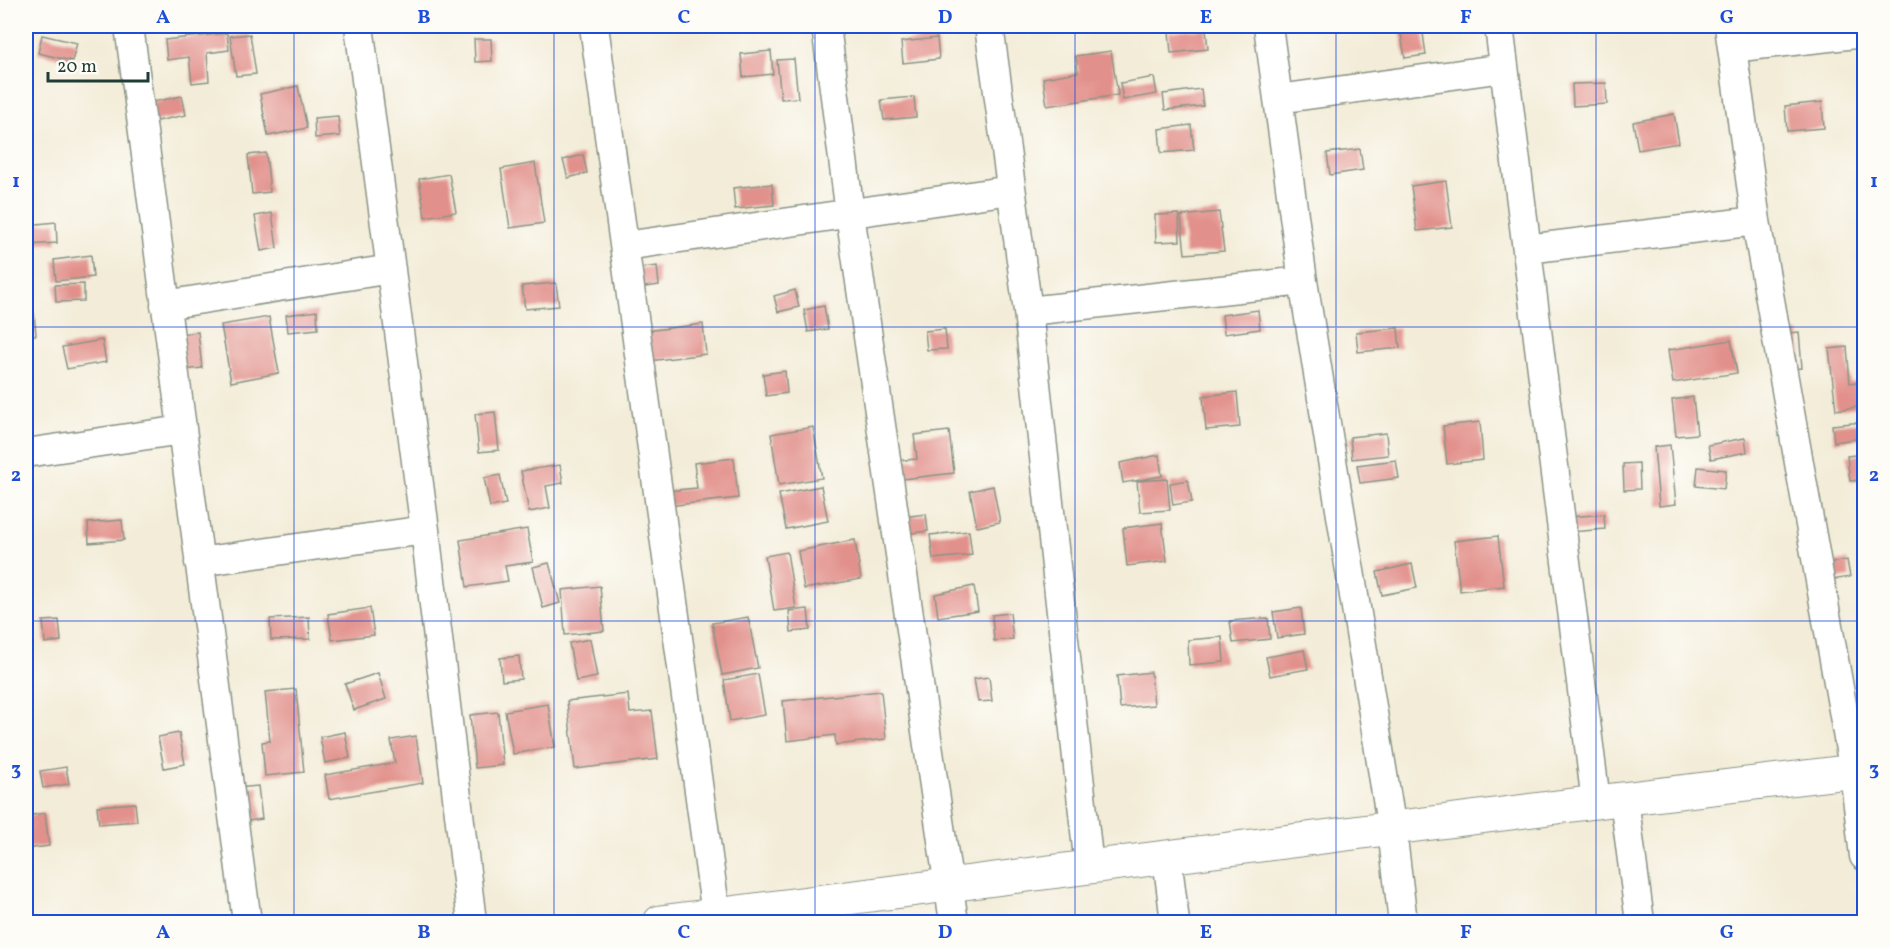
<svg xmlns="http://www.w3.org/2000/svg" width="1890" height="948" font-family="Vollkorn,serif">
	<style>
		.building { fill: #e2908b }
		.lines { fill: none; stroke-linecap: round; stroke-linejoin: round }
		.minor-casing { stroke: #899486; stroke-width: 31 }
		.tertiary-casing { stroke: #899486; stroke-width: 35 }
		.minor { stroke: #fff; stroke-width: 28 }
		.tertiary { stroke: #fff; stroke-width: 33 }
		.grid { fill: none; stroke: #1d4ed8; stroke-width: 1.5; stroke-opacity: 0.55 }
		.neatline { fill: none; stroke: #1d4ed8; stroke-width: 2 }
		.grid-label { font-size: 20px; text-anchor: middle; font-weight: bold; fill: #1d4ed8 }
	</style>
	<rect width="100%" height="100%" fill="#fdfcf7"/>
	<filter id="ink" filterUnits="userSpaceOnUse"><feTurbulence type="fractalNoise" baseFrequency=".0167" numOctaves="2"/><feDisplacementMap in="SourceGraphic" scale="12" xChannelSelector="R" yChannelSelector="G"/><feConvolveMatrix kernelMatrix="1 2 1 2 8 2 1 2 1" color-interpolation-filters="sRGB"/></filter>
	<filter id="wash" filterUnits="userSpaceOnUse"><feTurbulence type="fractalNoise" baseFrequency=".008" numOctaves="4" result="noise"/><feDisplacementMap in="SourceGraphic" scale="24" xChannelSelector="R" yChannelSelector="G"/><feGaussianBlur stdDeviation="1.35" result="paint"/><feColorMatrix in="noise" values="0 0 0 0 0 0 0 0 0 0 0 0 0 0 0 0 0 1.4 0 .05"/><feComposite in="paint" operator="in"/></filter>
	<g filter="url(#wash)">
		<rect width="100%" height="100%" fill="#f3ecd8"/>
		<g id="blocks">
			<path class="building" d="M1413 26H1422L1426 55 1405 58 1400 28Z
				M1541 26H1561L1562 27 1541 30Z
				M1206 29 1208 49 1171 53 1169 32Z
				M227 33 229 50 207 53 209 81 192 83 189 57 167 60 165 40Z
				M250 34 256 74 236 76 230 36Z
				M42 35 77 43 72 61 38 53Z
				M937 38 939 59 903 63 901 42Z
				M474 39H491L492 61 475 62Z
				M771 51 773 74 743 77 741 54Z
				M1111 51 1118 95 1047 106 1043 78 1078 72 1076 56Z
				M794 59 798 98 781 99 777 60Z
				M1154 77 1157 94 1123 100 1120 83Z
				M1606 83 1607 104 1573 106 1572 84Z
				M298 86 307 128 268 136 260 94Z
				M1201 89 1203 106 1165 110 1163 94Z
				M182 96 186 115 152 122 148 103Z
				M914 97 916 117 884 120 881 100Z
				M1822 102 1824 128 1787 131 1785 106Z
				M1674 114 1679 143 1638 150 1633 122Z
				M338 116 340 136 315 138 314 118Z
				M1191 125 1194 150 1161 153 1159 129Z
				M1360 149 1363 170 1330 175 1327 153Z
				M266 153 270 192 252 194 248 155Z
				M583 155 587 173 568 178 563 160Z
				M535 163 544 223 510 228 501 169Z
				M449 174 456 212 425 217 419 179Z
				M1446 181 1452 227 1417 231 1411 186Z
				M772 184 774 205 735 209 733 188Z
				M1219 212 1224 251 1185 254 1181 216Z
				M272 213 277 248 261 251 255 216Z
				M1179 214 1180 241 1156 242 1155 215Z
				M56 222 57 243 28 245 27 225Z
				M91 255 93 277 56 281 54 260Z
				M657 266 659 285 638 288 635 269Z
				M556 283 559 306 525 309 522 286Z
				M84 284V301L56 302 55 285Z
				M795 290 799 307 778 312 774 296Z
				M824 306 828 329 808 332 804 310Z
				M1258 310 1260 329 1224 334 1222 315Z
				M317 311 318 329 288 332 286 315Z
				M34 313 36 335 26 336V314Z
				M269 317 279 373 231 382 221 325Z
				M703 324 706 354 649 361 645 331Z
				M1398 328 1400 348 1358 352 1356 332Z
				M945 329 947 349 927 350 925 331Z
				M198 332 202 368 183 370 180 334Z
				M1799 332 1802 368 1781 370 1778 334Z
				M102 340 106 362 67 369 62 347Z
				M1731 340 1737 373 1673 383 1668 350Z
				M1847 347 1850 383 1864 381V406L1836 410 1829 349Z
				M785 371 787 393 766 396 763 374Z
				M1237 392 1240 427 1206 430 1203 396Z
				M1693 397 1697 434 1676 436 1672 400Z
				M495 412 499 450 479 452 475 414Z
				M1480 422 1483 460 1447 464 1443 426Z
				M1863 422 1864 438 1834 442 1832 425Z
				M813 427 822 478 779 485 771 434Z
				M949 431 954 473 894 480 892 461 917 459 914 435Z
				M1386 433 1388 455 1352 459 1350 437Z
				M1745 438 1747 452 1711 459 1708 445Z
				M1670 445 1676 504 1659 506 1654 447Z
				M1864 454V480L1850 481 1847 456Z
				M1159 455 1162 476 1123 483 1120 463Z
				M734 458 738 498 668 506 666 491 697 488 694 463Z
				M1396 460 1399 478 1360 483 1357 465Z
				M1639 463 1640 489 1624 490 1623 464Z
				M560 465 563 483 546 486 550 508 529 512 521 471Z
				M1698 467 1726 470 1724 489 1696 486Z
				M500 475 506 504 490 507 484 478Z
				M1167 479 1170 510 1140 512 1137 481Z
				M1188 480 1192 502 1173 505 1170 483Z
				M821 486 828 521 786 529 779 494Z
				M993 486 1000 522 977 527 970 491Z
				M926 514 928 531 904 534 902 517Z
				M1604 514 1605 529 1572 532 1571 517Z
				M122 520 124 540 89 543 88 523Z
				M1162 523 1167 561 1127 566 1123 528Z
				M527 529 533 562 505 566 508 581 467 587 460 540Z
				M969 531 972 555 933 559 930 535Z
				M1498 536 1504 586 1460 591 1454 541Z
				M855 540 861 579 804 589 798 551Z
				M787 552 796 608 774 611 765 556Z
				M1847 560 1850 577 1814 583 1811 566Z
				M549 563 560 603 543 608 533 567Z
				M1412 564 1417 588 1382 595 1377 572Z
				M600 586 604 631 565 635 562 590Z
				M974 586 978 611 938 617 935 594Z
				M370 608 374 635 332 640 328 614Z
				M1301 608 1304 634 1277 638 1273 612Z
				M808 609 810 630 791 632 789 611Z
				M1010 613 1013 639 994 641 992 615Z
				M309 617 310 639 271 640 270 619Z
				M748 617 758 668 722 675 712 623Z
				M1268 618 1270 639 1233 643 1230 621Z
				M59 620 61 641 45 643 43 621Z
				M1222 637 1224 662 1189 665 1188 640Z
				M590 639 597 677 576 681 569 643Z
				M1304 650 1308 669 1270 676 1266 657Z
				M519 656 521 679 502 681 500 658Z
				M1151 672 1154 705 1120 708 1117 676Z
				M378 673 386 699 354 710 345 684Z
				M758 674 765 715 730 721 724 680Z
				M989 677 992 701 978 702 974 679Z
				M296 689 304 772 265 776 262 742 270 741 265 692Z
				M881 691 886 739 836 745 835 735 787 741 783 701Z
				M628 694 630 713 652 711 658 759 575 769 567 701Z
				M548 704 555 747 513 754 505 711Z
				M498 712 503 765 475 768 470 715Z
				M345 732 350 758 325 763 320 737Z
				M179 733 185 764 164 768 158 737Z
				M416 736 423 783 329 799 325 775 395 763 391 740Z
				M66 767 69 784 43 788 40 771Z
				M258 786 262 819 241 822 237 788Z
				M135 803 137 821 99 824 97 806Z
				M45 813 49 846 26 849V816Z"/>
		</g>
	</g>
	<g filter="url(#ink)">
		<use href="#blocks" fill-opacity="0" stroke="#899486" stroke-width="1.5"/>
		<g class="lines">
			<g class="minor-casing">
				<path id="minor" d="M129 26 247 922
					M359 26 425 530 472 922
					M594 26 717 922
					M826 26 850 214 954 922
					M989 26 1028 311 1089 867
					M1268 26 1303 281 1392 830 1403 922
					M1499 26 1596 802
					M1729 26 1756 221 1854 772 1864 856
					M1732 48 1864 33
					M1278 99 1504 68
					M625 246 1011 190
					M1527 249 1756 221
					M165 305 391 269
					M1028 311 1303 281
					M26 453 182 430
					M199 562 425 530
					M1624 799 1640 922
					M1167 857 1175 922"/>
			</g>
			<g class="tertiary-casing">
				<path id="tertiary" d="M660 922 1596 802 1864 770"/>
			</g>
			<use href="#minor" class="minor"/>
			<use href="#tertiary" class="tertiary"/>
		</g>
	</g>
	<path class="grid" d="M294 26V922M554 26V922M815 26V922M1075 26V922M1336 26V922M1596 26V922M26 327H1864M26 621H1864"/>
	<rect width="1890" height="948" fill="none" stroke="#fdfcf7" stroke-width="66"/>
	<path d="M48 72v9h100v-9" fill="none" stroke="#1f3d34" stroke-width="3"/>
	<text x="57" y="72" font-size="18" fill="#1f3d34" stroke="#fdfcf7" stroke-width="4.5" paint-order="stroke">20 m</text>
	<rect x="33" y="33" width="1824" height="882" class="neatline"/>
	<g class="grid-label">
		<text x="163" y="23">A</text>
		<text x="424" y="23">B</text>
		<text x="684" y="23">C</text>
		<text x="945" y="23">D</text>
		<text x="1206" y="23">E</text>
		<text x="1466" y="23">F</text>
		<text x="1727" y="23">G</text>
		<text x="16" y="187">1</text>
		<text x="1874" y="187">1</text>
		<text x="16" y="481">2</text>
		<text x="1874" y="481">2</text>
		<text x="16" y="775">3</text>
		<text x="1874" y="775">3</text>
		<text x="163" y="938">A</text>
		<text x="424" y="938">B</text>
		<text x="684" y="938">C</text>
		<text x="945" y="938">D</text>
		<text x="1206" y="938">E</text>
		<text x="1466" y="938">F</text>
		<text x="1727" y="938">G</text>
	</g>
</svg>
